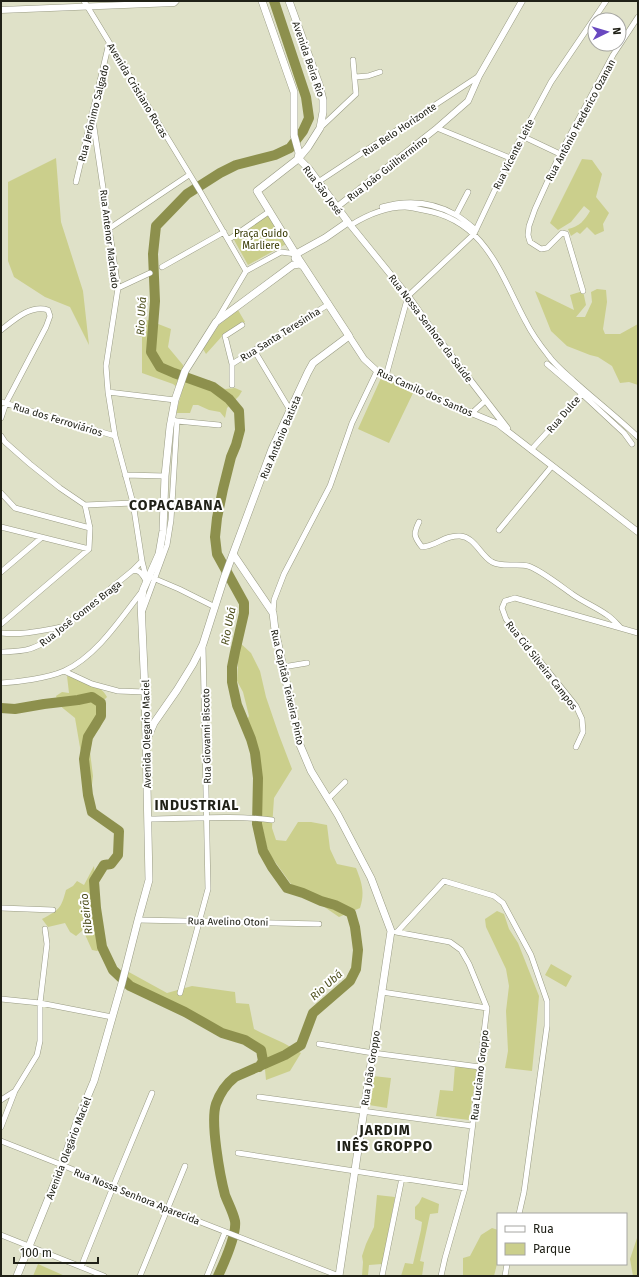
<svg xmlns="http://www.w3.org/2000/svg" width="639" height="1277" font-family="'Fira Sans',sans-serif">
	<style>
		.green { fill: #cbcf8c }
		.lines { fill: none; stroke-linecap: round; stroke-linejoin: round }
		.river { stroke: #8d904d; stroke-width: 10 }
		.minor-casing { stroke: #999b84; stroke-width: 6 }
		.tertiary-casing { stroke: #999b84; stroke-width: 7 }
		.secondary-casing { stroke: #999b84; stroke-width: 8 }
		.minor { stroke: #fff; stroke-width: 5 }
		.tertiary { stroke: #fff; stroke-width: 6 }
		.secondary { stroke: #fff; stroke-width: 7 }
		.labels { text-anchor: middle; stroke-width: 4; stroke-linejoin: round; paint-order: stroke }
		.street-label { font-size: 10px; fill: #202117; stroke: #fff }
		.park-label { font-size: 10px; fill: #363700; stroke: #fff }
		.water-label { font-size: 11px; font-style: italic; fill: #4d4e1c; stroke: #fff }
		.district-label { font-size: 14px; font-weight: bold; letter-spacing: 1px; fill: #202117; stroke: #fff }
	</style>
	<rect width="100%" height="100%" fill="#dfe1c8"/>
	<path class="green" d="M56 158 61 222 83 291 89 345 70 307 45 297 14 277 8 261V182Z
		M582 159 592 160 602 174 596 197 609 213 603 224 604 231 595 235 587 227 580 234 577 232 571 236 568 229C579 227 585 220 590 211L584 206 571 222 558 230 550 223Z
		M269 214 288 243 248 265 233 238Z
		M597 289 606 290 607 302 603 329 605 334H620L638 324V385L629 382 620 383 612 366 598 357 590 355 567 346 551 331 535 291 574 310 570 295 583 291 586 305 576 317H585L592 302 591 292Z
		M238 310 245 322 224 334 206 354 203 349 219 325Z
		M148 320 171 329 168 347 183 365 184 376 197 381 209 380 225 389 235 388 242 391 239 396 227 408 225 418 220 412 209 410 198 405H193L190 413H176L182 391 173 384 142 373V337L135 335 138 324Z
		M382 376 414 391 389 443 358 429Z
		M238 641 251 653 260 671 266 697 279 735 292 769 274 798 272 828 276 840 286 841 298 822H311L327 825 330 849 337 864 356 868C362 883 365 892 360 908L339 917 291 884 268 852 262 826 259 752 245 724 249 716 243 692 237 681 238 663Z
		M67 676C80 679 101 684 107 697L101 703 105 713 100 728 93 736 90 752 93 776 91 793 88 795 83 793 82 759 75 718 59 705 56 696 62 692 69 693Z
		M94 866 101 949 97 951 92 950 83 930 76 936 70 932 65 923 48 927 42 919C59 910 61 909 66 890L73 886 77 881 84 885Z
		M497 911 504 914 509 929 518 943 539 996 537 1020 532 1071 505 1068 508 1051 506 1011 509 986 506 969 486 927 485 919Z
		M551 964 572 976 566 987 545 975Z
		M127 971 167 993 192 986 235 992 236 1003 249 1004 254 1029C269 1037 286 1043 301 1053L290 1071 266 1080 264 1059 261 1045 246 1040 225 1035 127 983Z
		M455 1065 477 1068 469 1120 436 1116 440 1090 453 1091Z
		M373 1076 391 1078 387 1108 369 1105Z
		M377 1195 395 1197 382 1264 369 1265 368 1275H377V1276H362L363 1262 362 1256 366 1244 374 1227Z
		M422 1197 439 1204 438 1213 430 1214 420 1261 424 1262 422 1276H401L405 1263 413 1264 421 1230 422 1222 415 1219V1207L419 1203Z
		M492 1228 498 1230V1260L494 1276H463V1258L470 1256 481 1235Z
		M638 1235V1276H633L630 1259Z
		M38 1264 65 1276H33Z"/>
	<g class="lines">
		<path class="river" d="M1 708 15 709 44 704 78 700 92 697 101 703V716L88 737 84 759 88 795 92 812 119 831 118 855 111 864 104 865 94 881 96 908 102 947 113 970 130 986 185 1012 222 1033 245 1040 261 1050 263 1061 259 1067
			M218 1276C224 1263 237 1234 235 1221 233 1212 228 1203 225 1195 220 1176 210 1122 216 1104 220 1093 226 1084 235 1077L285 1055 301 1045 313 1013 350 981 356 969 358 950 355 927 351 913 335 905 321 901 303 893 287 888 272 867 263 851 257 824 258 778 255 753 251 739 237 705 232 682V667L235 652 244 613V603L217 554 215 537 217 518 223 489 231 457 236 445 240 430 239 411 229 399 213 387 174 373 160 367 151 352 155 301 153 254 156 226 187 194 220 173 236 165 275 155 290 148 303 131 309 118 306 97 274 1"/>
		<g class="minor-casing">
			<path id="minor" d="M84 1 201 193 246 271
				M355 77 368 76 380 72
				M92 114 118 288 106 366 108 392 115 436 133 503 142 561 147 581
				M320 128 356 94 353 60
				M437 128 510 158
				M522 136 560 154
				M76 182 109 43
				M318 182 479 76
				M382 207C407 200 433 202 456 215 463 219 470 225 476 230
				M456 215 468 192
				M351 225C367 215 386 207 405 207 411 207 417 209 423 210 486 220 500 274 526 322 532 334 540 345 548 355 555 365 565 373 574 381 595 400 617 417 638 437
				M110 228 189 175
				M228 240 270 211
				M162 267 224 232
				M246 271 281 252 296 254
				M118 288 150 273
				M583 291 566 234 562 233 547 248 541 249 530 242 528 235 529 226 535 209 560 154 613 55 638 17
				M217 320 246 271
				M1 330C14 320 31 304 48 310L50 316 46 327 6 403 1 418
				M254 350 290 410
				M232 364 329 304
				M386 376 408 296 474 234 509 160 551 82 606 1
				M232 385V364L225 336 242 325
				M108 392 175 400
				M582 393V394L624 433 632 444
				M1 402 115 436
				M472 413 485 401
				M174 420 177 421 219 425
				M1 436 5 442 30 464 60 488 85 505 133 503
				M531 450 582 394 547 364
				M125 475 165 476
				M1 493 15 508 90 528
				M419 522C413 534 414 537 422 547 437 546 444 535 460 536 475 537 480 555 492 562 503 568 517 563 528 566 539 569 562 587 572 594 583 602 596 607 607 615 612 618 616 623 620 627
				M1 527 89 549
				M499 530 552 466
				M132 571C139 569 142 574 145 579
				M1 572 41 538
				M153 578 179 589 215 607
				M142 613 167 545 171 520 177 421
				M273 613 274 600 284 574 330 486 352 423 377 371
				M1 624 89 549 90 528 85 505
				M1 633C23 635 40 631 62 627
				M1 652C19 651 28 652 45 642L132 571 142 561
				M283 667 307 663
				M64 671 92 684 118 691 145 692
				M1 683C19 682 48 678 64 671 97 656 121 618 143 590
				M576 747 583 732 582 719 576 706 506 619 502 608 505 601 515 598 638 633
				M328 799 345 782
				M148 819C189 819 231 815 272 820
				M1 908 53 910
				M138 920 319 924
				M396 932 450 942 461 950 469 964 487 1008 465 1188 445 1258 441 1276
				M397 932 444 881 494 896 503 903 531 955 547 1001V1026L524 1192 519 1214
				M382 992 487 1008
				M180 993 208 889 203 646
				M1 999 40 1003 112 1017
				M319 1044 373 1053 480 1067
				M259 1097 472 1126
				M1 1100 15 1091
				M1 1127 15 1091 37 1055 40 1041V1003L47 944 45 929
				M1 1141 62 1165 167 1209 339 1276
				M238 1153 465 1188
				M1 1235 104 1276
				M81 1267 113 1187 152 1093
				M140 1276 185 1166
				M207 1276 225 1232
				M382 1276 402 1178
				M505 1276 507 1264"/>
		</g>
		<g class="tertiary-casing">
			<path id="tertiary" d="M1 10 174 3 176 1
				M337 207 437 128 468 101 479 76 522 1
				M348 222 408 296 437 337 507 428
				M349 336 364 359 377 371 423 393 498 424 638 532"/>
		</g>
		<g class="secondary-casing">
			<path id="secondary" d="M262 1 294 92V135L299 153 298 158
				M295 258 296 254 325 238 348 222 309 169 298 158
				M233 554 273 613 275 630 300 745 311 771 338 815 371 878 391 931 339 1276
				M147 739 154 723 177 690 193 664 203 644 224 578 272 449 308 372 313 363 349 336 300 261 257 191 298 159 308 147 320 128 323 112V100L319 84 289 1
				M17 1276 62 1165 78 1119 94 1081 122 983 138 920 149 880 145 692 141 604 143 590 159 554 163 531 165 476 170 427 175 400 185 371 216 322 293 265 300 264 303 266"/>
		</g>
		<use href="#minor" class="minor"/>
		<use href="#tertiary" class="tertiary"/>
		<use href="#secondary" class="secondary"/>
	</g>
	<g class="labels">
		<g class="street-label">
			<text transform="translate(309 59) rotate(71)" y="4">Avenida Beira Rio</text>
			<text transform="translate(138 90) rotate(59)" y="4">Avenida Cristiano Rocas</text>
			<text transform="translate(93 113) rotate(-76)" y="4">Rua Jerônimo Salgado</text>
			<text transform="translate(580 120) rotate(-62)" y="4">Rua Antônio Frederico Ozanan</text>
			<text transform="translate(399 129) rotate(-34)" y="4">Rua Belo Horizonte</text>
			<text transform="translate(513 154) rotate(-63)" y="4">Rua Vicente Leite</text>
			<text transform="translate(387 168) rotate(-38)" y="4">Rua João Guilhermino</text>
			<text transform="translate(323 190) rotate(53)" y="4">Rua São José</text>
			<text transform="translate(110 239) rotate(83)" y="4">Rua Antenor Machado</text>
			<text transform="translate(431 328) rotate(53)" y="4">Rua Nossa Senhora da Saúde</text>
			<text transform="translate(280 334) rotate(-32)" y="4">Rua Santa Teresinha</text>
			<text transform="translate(425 392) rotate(24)" y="4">Rua Camilo dos Santos</text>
			<text transform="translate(563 414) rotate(-49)" y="4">Rua Dulce</text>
			<text transform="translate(58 419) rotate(17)" y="4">Rua dos Ferroviários</text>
			<text transform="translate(280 437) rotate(-67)" y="4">Rua Antônio Batista</text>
			<text transform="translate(80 613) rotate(-38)" y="4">Rua José Gomes Braga</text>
			<text transform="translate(542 665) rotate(52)" y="4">Rua Cid Silveira Campos</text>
			<text transform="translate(288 687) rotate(77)" y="4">Rua Capitão Teixeira Pinto</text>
			<text transform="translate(146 734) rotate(-91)" y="4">Avenida Olegario Maciel</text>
			<text transform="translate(206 736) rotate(-91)" y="4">Rua Giovanni Biscoto</text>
			<text transform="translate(228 921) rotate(1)" y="4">Rua Avelino Otoni</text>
			<text transform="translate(370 1068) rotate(-81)" y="4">Rua João Groppo</text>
			<text transform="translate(479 1075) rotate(-83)" y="4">Rua Luciano Groppo</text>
			<text transform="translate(68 1148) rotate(-69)" y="4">Avenida Olegário Maciel</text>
			<text transform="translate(137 1196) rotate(22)" y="4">Rua Nossa Senhora Aparecida</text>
		</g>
		<g class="park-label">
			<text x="261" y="237">Praça Guido<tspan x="261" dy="12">Marliere</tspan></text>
		</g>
		<g class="water-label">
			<text transform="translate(141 316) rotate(-87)" y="4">Rio Ubá</text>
			<text transform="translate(228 626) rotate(-79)" y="4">Rio Ubá</text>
			<text transform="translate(86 914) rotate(-97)" y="4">Ribeirão</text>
			<text transform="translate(326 985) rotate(-42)" y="4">Rio Ubá</text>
		</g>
		<g class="district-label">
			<text x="176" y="510">COPACABANA</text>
			<text x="197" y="810">INDUSTRIAL</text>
			<text x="385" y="1135">JARDIM<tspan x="385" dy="16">INÊS GROPPO</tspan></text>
		</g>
	</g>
	<rect width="639" height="1277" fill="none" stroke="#202117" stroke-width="4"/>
	<rect x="497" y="1213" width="130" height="52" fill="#ffffff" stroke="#a6a6a2"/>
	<rect x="505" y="1226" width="20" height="6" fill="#ffffff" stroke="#a6a6a2"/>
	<text x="533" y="1233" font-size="12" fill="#202117">Rua</text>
	<rect x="505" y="1243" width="20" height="12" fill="#cbcf8c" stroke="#a6a6a2"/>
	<text x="533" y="1253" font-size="12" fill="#202117">Parque</text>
	<g transform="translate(607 32) rotate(85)"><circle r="19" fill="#ffffff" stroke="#a6a6a2"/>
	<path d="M0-3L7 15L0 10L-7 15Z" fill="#6948c0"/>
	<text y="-6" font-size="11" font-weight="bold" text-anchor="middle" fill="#202117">N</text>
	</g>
	<path d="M14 1257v6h84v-6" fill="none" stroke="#202117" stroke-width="2"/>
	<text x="20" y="1257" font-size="12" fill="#202117" stroke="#ffffff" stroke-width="3" paint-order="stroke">100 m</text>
</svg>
